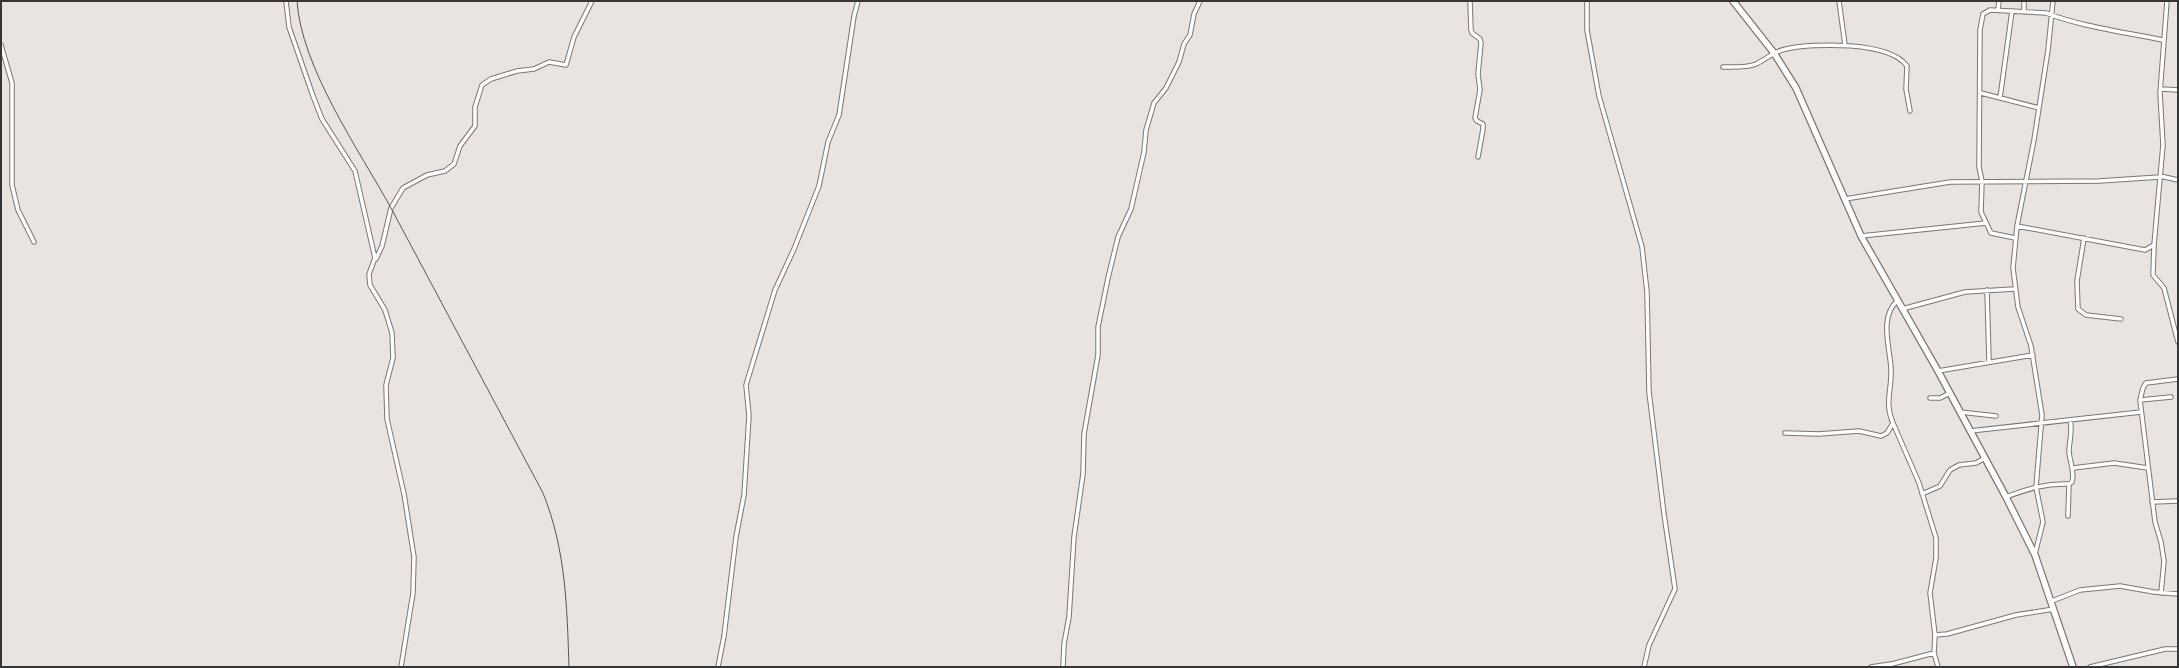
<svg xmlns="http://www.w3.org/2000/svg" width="2179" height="668" font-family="'Space Grotesk',sans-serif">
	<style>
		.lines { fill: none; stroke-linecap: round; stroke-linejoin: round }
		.street-casing { stroke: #7b7673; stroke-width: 5.5 }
		.secondary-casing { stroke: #7b7673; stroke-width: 8 }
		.street { stroke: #fff; stroke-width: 3.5 }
		.secondary { stroke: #fff; stroke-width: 5.5 }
		.rail { stroke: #585654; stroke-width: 1 }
	</style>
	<rect width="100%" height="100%" fill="#e9e4e0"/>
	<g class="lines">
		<g class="street-casing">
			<path id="street" d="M286 1 289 27 313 96 322 119 355 171 375 258 369 274 370 285 385 310 392 333 393 358 386 385 387 419 404 494 414 557 413 593 401 667
				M1470 1 1471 30 1472 33 1480 39 1481 43 1478 74 1480 90 1475 118 1477 121 1483 124V129L1478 157
				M1587 1V30L1599 96 1642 247 1647 292 1649 392 1664 514 1675 589 1649 645 1644 667
				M1839 1 1845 45
				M1998 10 1999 1
				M2024 12V1
				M1 45 12 83V185L18 210 34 242
				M1723 67C1733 67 1746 68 1756 64 1767 59 1774 51 1786 49 1814 43 1889 41 1907 66L1906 89 1910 111
				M2161 89 2178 90
				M1981 93 2039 108
				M2000 98 2012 11
				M2160 176 2178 180
				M1845 199 1950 182 2099 181 2160 177
				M2017 226 2145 250 2154 245 2163 145 2160 93 2167 1
				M1861 236 1986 223
				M2015 238 1991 233 1981 212 1982 181 1979 167 1980 30 1983 14 1990 10 2046 13C2083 27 2124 32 2163 40
				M2084 238 2077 281 2078 309 2086 315 2121 319
				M2154 246 2153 275 2164 288 2178 342
				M376 259 382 246 391 208 403 188 427 175 445 171 454 164 460 146 475 126V107L482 85 491 79 517 71 534 69 549 62 566 65 574 37 592 1
				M1987 290 1989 361
				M1902 309 1965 292 2014 289
				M1938 371 2033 355
				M1930 398H1940L1950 393
				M2140 400 2171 397
				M1960 412 1996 416
				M1893 423 1919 483 1936 538V558L1930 593 1935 635 1934 653 1938 667
				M1970 431 2141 412
				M1785 433 1819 434 1859 431 1881 436 1887 433 1893 423C1884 403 1892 390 1891 369 1890 347 1879 318 1897 301
				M2073 468 2114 463 2148 468
				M1922 494 1940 486 1950 470 1959 465 1976 463 1985 458
				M2006 497C2027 489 2046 483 2069 484L2072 482C2075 471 2070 463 2069 452 2069 441 2073 431 2070 420
				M2152 502 2178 501
				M2068 516 2069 484
				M2035 554 2043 522 2036 487 2042 415 2031 346 2018 307 2013 268 2017 226 2034 140 2048 50 2053 1
				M2161 593 2164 561 2161 542 2155 522 2140 400 2143 388 2146 383 2178 379
				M2052 601 2080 590 2120 586 2154 592 2178 594
				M1935 635 1947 634 2016 615 2054 609
				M718 667 724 636 736 537 744 495 749 416 746 385 775 290 794 249 819 186 828 142 839 115 854 16 858 1
				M1063 667 1064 644 1069 617 1074 537 1083 474 1084 434 1098 355V327L1108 278 1118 237 1131 209 1144 152 1146 130 1154 103 1166 88 1179 62 1184 44 1190 35 1194 14 1200 1
				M1871 667 1891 664
				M1890 667 1892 664 1934 653
				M2090 667 2165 649H2178"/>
		</g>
		<g class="secondary-casing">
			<path id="secondary" d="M1733 1 1774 53 1796 88 1861 236 1938 371 2006 497 2035 555 2073 667"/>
		</g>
		<use href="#street" class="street"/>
		<use href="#secondary" class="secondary"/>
		<path class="rail" d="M297 1C301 67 359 150 391 208 442 303 492 398 543 493 566 550 567 607 569 667"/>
	</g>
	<rect width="2179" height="668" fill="none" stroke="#383635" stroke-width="4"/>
</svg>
